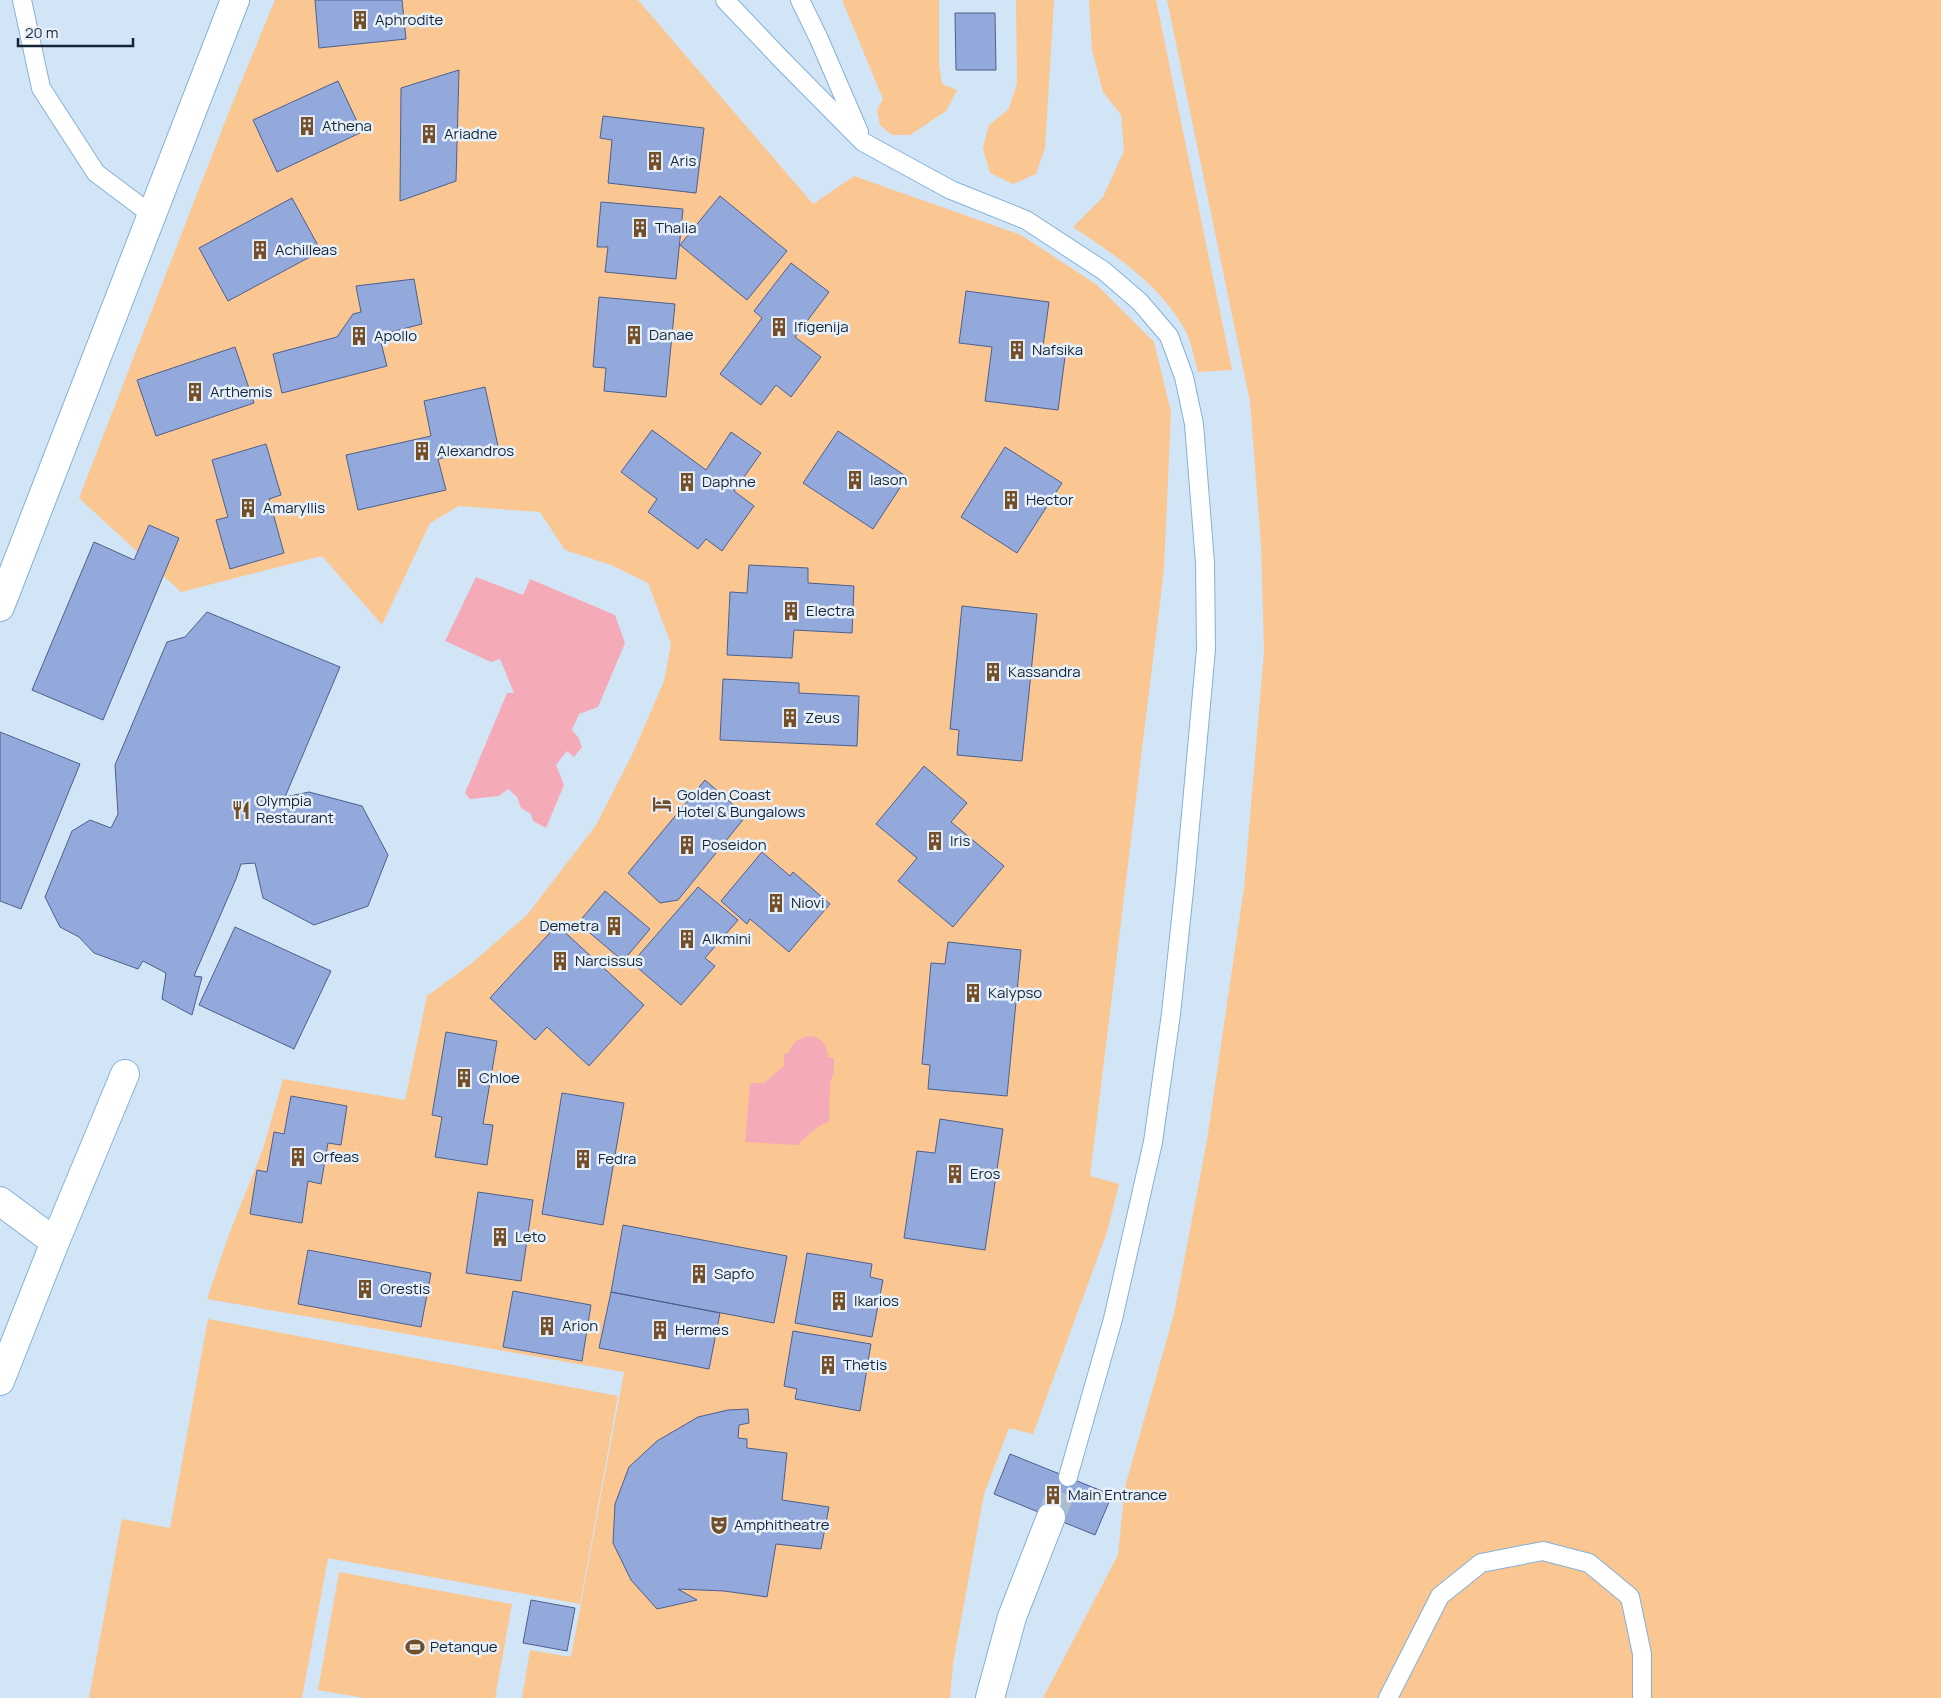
<svg xmlns="http://www.w3.org/2000/svg" width="1941" height="1698" font-family="Manrope,sans-serif">
	<style>
		.green { fill: #fac692 }
		.water { fill: #f5aab8 }
		.building { fill: #93a8db; stroke: #4d608d }
		.lines { fill: none; stroke-linecap: round; stroke-linejoin: round }
		.street-tunnel { stroke: #acbfd0; stroke-width: 28; stroke-dasharray: 28 14; stroke-linecap: butt }
		.lane-casing { stroke: #83b1da; stroke-width: 20 }
		.street-casing { stroke: #83b1da; stroke-width: 30 }
		.lane { stroke: #fff; stroke-width: 18 }
		.street { stroke: #fff; stroke-width: 28 }
		.labels { text-anchor: middle; stroke-width: 5; stroke-linejoin: round; paint-order: stroke }
		.poi-label { font-size: 15px; fill: #142636; stroke: #e7f0f9; text-anchor: start }
	</style>
	<rect width="100%" height="100%" fill="#d2e5f6"/>
	<path class="green" d="M275 0H638L813 204 854 176 1021 235 1097 285 1154 342 1171 412 1164 569 1090 1176 1119 1184 1107 1232 1033 1434 1009 1428 984 1494 953 1664 950 1698H522L530 1650 571 1657 624 1372 207 1299 228 1237 263 1149 283 1079 405 1100 427 996 472 963 527 915 596 825 632 755 664 681 669 655 671 644 648 583 611 565 565 550 540 512 459 506 430 523 382 625 322 556 181 592 79 498 230 109Z
		M842 0H939V64L942 84 957 90 946 111 910 135H892L880 125 877 110 883 99Z
		M1016 0H1054L1045 148 1036 174 1013 184 990 173 983 148 989 125 1008 110 1017 84Z
		M1089 0H1156L1232 370 1198 372C1194 358 1191 340 1184 328 1156 281 1117 257 1073 227L1103 197 1124 151 1121 115 1103 92 1092 50Z
		M1167 0H1941V1698H1043L1118 1555 1125 1487 1174 1314 1207 1140 1244 888 1264 652 1261 544 1250 402Z
		M208 1319 618 1396 580 1604 328 1558 302 1698H89L122 1519 170 1528Z
		M339 1572 512 1604 495 1698H365L318 1690Z"/>
	<path class="water" d="M476 577 523 595 530 579 615 615 625 643 598 707 579 714 572 730 578 737 582 747 574 757 567 751 556 765 564 785 546 828 533 821 531 814 521 808 517 797 508 789 499 796 470 799 465 793 507 693H514L500 659 491 662 445 641Z
		M813 1036C824 1041 827 1046 828 1057L834 1058V1073L830 1082 829 1122 819 1126 801 1141 799 1145 745 1142 750 1083H764L784 1066V1054L789 1053C793 1040 800 1037 813 1036Z"/>
	<path class="building" d="M315 0H402L406 39 319 48Z
		M955 13H995L996 70H956Z
		M459 70 456 181 400 201 401 88Z
		M338 81 362 132 277 172 253 120Z
		M603 116 704 128 696 193 608 183 612 140 600 138Z
		M720 196 787 251 747 300 680 245Z
		M292 198 321 251 228 301 199 248Z
		M601 202 683 209 676 279 605 272 608 247H597Z
		M791 263 829 292 795 337 821 357 791 397 776 385 761 405 720 374 762 318 754 311Z
		M414 279 422 324 379 335 387 366 282 393 273 354 337 337 353 314 361 312 356 286Z
		M966 291 1049 302 1042 354 1065 357 1058 410 985 401 992 347 959 343Z
		M599 297 675 304 666 397 604 391 606 368 593 367Z
		M235 347 254 403 156 436 137 380Z
		M485 387 498 446 438 459 446 490 358 510 346 455 431 436 424 401Z
		M652 430 706 470 731 432 761 453 734 491 754 506 722 551 706 539 698 549 648 512 657 499 621 472Z
		M838 431 907 477 873 529 803 483Z
		M266 444 281 495 269 499 284 553 230 569 216 520 228 517 212 460Z
		M1005 447 1062 483 1017 553 961 517Z
		M149 525 179 538 103 720 32 690 94 542 134 560Z
		M749 565 808 568V583L854 586 852 633 794 630 792 658 727 655 730 592 747 593Z
		M962 606 1037 614 1022 761 957 755 959 730 950 729Z
		M207 612 340 667 285 797 309 792 362 806 388 855 368 906 314 925 263 898 255 863 241 864 236 879 194 976 202 977 192 1015 162 999 166 973 143 961 138 969 94 953 79 937 60 927 45 897 72 831 90 820 111 828 118 814 115 765 167 642 185 637Z
		M723 679 799 683V693L859 696 857 746 720 740Z
		M0 732 80 764 21 909 0 901Z
		M924 766 967 803 951 822 1004 866 953 927 898 881 917 858 876 824Z
		M705 780 746 816 678 900 660 903 628 873Z
		M762 852 790 876 793 872 830 904 789 952 750 919 747 924 721 901Z
		M698 887 738 920 705 958 715 966 681 1005 632 963Z
		M605 891 650 929 623 961 578 923Z
		M557 925 644 1005 589 1066 547 1027 535 1040 490 998Z
		M235 927 331 971 294 1049 199 1005Z
		M948 942 1021 950 1007 1096 928 1089 930 1065 922 1064 931 963 945 964Z
		M446 1032 497 1041 483 1124 493 1125 487 1165 435 1157 442 1117 432 1115Z
		M562 1093 624 1103 603 1225 542 1214Z
		M291 1096 347 1106 341 1145 328 1143 321 1184 308 1181 302 1223 250 1214 257 1170 267 1172 274 1132 284 1134Z
		M940 1119 1003 1129 985 1250 904 1238 917 1151 935 1153Z
		M478 1192 533 1200 521 1281 466 1273Z
		M623 1225 787 1256 774 1323 611 1292Z
		M308 1250 431 1273 421 1327 298 1304Z
		M807 1253 872 1264 870 1277 883 1280 872 1337 795 1323Z
		M513 1291 591 1305 582 1361 503 1347Z
		M611 1292 720 1313 709 1369 599 1348Z
		M793 1331 871 1344 860 1411 795 1399 797 1389 784 1386Z
		M748 1409 749 1423 739 1425 738 1438 747 1439V1448L787 1453 782 1500 829 1507 821 1549 776 1544 767 1597 724 1591 678 1589 697 1600 657 1609 631 1580 613 1543 615 1504 629 1467 657 1441 698 1417 728 1410Z
		M1010 1454 1112 1495 1095 1535 994 1494Z
		M531 1600 575 1608 567 1651 523 1643Z"/>
	<g class="lines">
		<path class="street-tunnel" d="M1051 1517 1061 1492"/>
		<g class="lane-casing">
			<path id="lane" d="M22 0 41 88 96 173 152 215
				M725 0 782 60 863 142 951 190 1026 220 1104 271 1140 302 1169 336 1184 377 1194 424 1205 563 1206 649 1185 881 1171 1014 1153 1142 1113 1319 1068 1477
				M800 0 819 39 859 132
				M1388 1698 1440 1596 1481 1563 1543 1551 1589 1563 1630 1597 1642 1654V1698"/>
		</g>
		<g class="street-casing">
			<path id="street" d="M0 607 235 0
				M0 1201 55 1242
				M0 1381 55 1242 125 1074
				M990 1698 1012 1617 1051 1517"/>
		</g>
		<use href="#lane" class="lane"/>
		<use href="#street" class="street"/>
	</g>
	<defs>
		<g id="building-bare" transform="scale(1.5)"><path d="M-4-6H4V6H1V3H-1V6H-4ZM-2.5-4.3h1.7v1.8h-1.7ZM.8-4.3h1.7v1.8H.8ZM-2.5-1h1.7V.8h-1.7ZM.8-1h1.7V.8H.8Z" fill="#724f28" stroke="#e7f0f9" stroke-width="2.5" paint-order="stroke"/></g>
		<g id="hotel-bare" transform="scale(1.5)"><path d="M-6-4.5h1.5V1H6V5H4.5V3h-9V5H-6ZM-4 0a1.8 1.8 0 1 1 3.6 0ZM.5 0V-2.5h3Q6-2.5 6 0Z" fill="#724f28" stroke="#e7f0f9" stroke-width="2.5" paint-order="stroke"/></g>
		<g id="restaurant-bare" transform="scale(1.5)"><path d="M-5-6h1v4h1v-4h1v4h1v-4h1v5L-1.5 .5V6h-2V.5L-5-1ZM5-6V6H3V1.5H1.5Q1.5-4 5-6Z" fill="#724f28" stroke="#e7f0f9" stroke-width="2.5" paint-order="stroke"/></g>
		<g id="theatre-bare" transform="scale(1.5)"><path d="M-5-5.5Q0-4 5-5.5V0Q5 5 0 6Q-5 5-5 0ZM-3.3-2.5H-1v1.5H-3.3ZM1-2.5H3.3v1.5H1ZM-2.8 1Q0 5.5 2.8 1Z" fill="#724f28" stroke="#e7f0f9" stroke-width="2.5" paint-order="stroke"/></g>
		<g id="stadium-bare" transform="scale(1.5)"><path d="M0-5a6.5 5 0 1 0 0 10a6.5 5 0 1 0 0-10ZM-3.5-1.8h7v3.6h-7Z" fill="#724f28" stroke="#e7f0f9" stroke-width="2.5" paint-order="stroke"/></g>
	</defs>
	<g fill-rule="evenodd">
		<use href="#building-bare" x="360" y="20"/>
		<use href="#building-bare" x="307" y="126"/>
		<use href="#building-bare" x="429" y="134"/>
		<use href="#building-bare" x="655" y="161"/>
		<use href="#building-bare" x="640" y="228"/>
		<use href="#building-bare" x="260" y="250"/>
		<use href="#building-bare" x="779" y="327"/>
		<use href="#building-bare" x="634" y="335"/>
		<use href="#building-bare" x="359" y="336"/>
		<use href="#building-bare" x="1017" y="350"/>
		<use href="#building-bare" x="195" y="392"/>
		<use href="#building-bare" x="422" y="451"/>
		<use href="#building-bare" x="855" y="480"/>
		<use href="#building-bare" x="687" y="482"/>
		<use href="#building-bare" x="1011" y="500"/>
		<use href="#building-bare" x="248" y="508"/>
		<use href="#building-bare" x="791" y="611"/>
		<use href="#building-bare" x="993" y="672"/>
		<use href="#building-bare" x="790" y="718"/>
		<use href="#hotel-bare" x="662" y="804"/>
		<use href="#restaurant-bare" x="241" y="810"/>
		<use href="#building-bare" x="935" y="841"/>
		<use href="#building-bare" x="687" y="845"/>
		<use href="#building-bare" x="776" y="903"/>
		<use href="#building-bare" x="614" y="926"/>
		<use href="#building-bare" x="687" y="939"/>
		<use href="#building-bare" x="560" y="961"/>
		<use href="#building-bare" x="973" y="993"/>
		<use href="#building-bare" x="464" y="1078"/>
		<use href="#building-bare" x="298" y="1157"/>
		<use href="#building-bare" x="583" y="1159"/>
		<use href="#building-bare" x="955" y="1174"/>
		<use href="#building-bare" x="500" y="1237"/>
		<use href="#building-bare" x="699" y="1274"/>
		<use href="#building-bare" x="365" y="1289"/>
		<use href="#building-bare" x="839" y="1301"/>
		<use href="#building-bare" x="547" y="1326"/>
		<use href="#building-bare" x="660" y="1330"/>
		<use href="#building-bare" x="828" y="1365"/>
		<use href="#building-bare" x="1053" y="1495"/>
		<use href="#theatre-bare" x="719" y="1525"/>
		<use href="#stadium-bare" x="415" y="1647"/>
	</g>
	<g class="labels">
		<g class="poi-label">
			<text x="375" y="25">Aphrodite</text>
			<text x="322" y="131">Athena</text>
			<text x="444" y="139">Ariadne</text>
			<text x="670" y="166">Aris</text>
			<text x="655" y="233">Thalia</text>
			<text x="275" y="255">Achilleas</text>
			<text x="794" y="332">Ifigenija</text>
			<text x="649" y="340">Danae</text>
			<text x="374" y="341">Apollo</text>
			<text x="1032" y="355">Nafsika</text>
			<text x="210" y="397">Arthemis</text>
			<text x="437" y="456">Alexandros</text>
			<text x="870" y="485">Iason</text>
			<text x="702" y="487">Daphne</text>
			<text x="1026" y="505">Hector</text>
			<text x="263" y="513">Amaryllis</text>
			<text x="806" y="616">Electra</text>
			<text x="1008" y="677">Kassandra</text>
			<text x="805" y="723">Zeus</text>
			<text x="677" y="800">Golden Coast<tspan x="677" dy="17">Hotel &amp; Bungalows</tspan></text>
			<text x="256" y="806">Olympia<tspan x="256" dy="17">Restaurant</tspan></text>
			<text x="950" y="846">Iris</text>
			<text x="702" y="850">Poseidon</text>
			<text x="791" y="908">Niovi</text>
			<text x="599" y="931" text-anchor="end">Demetra</text>
			<text x="702" y="944">Alkmini</text>
			<text x="575" y="966">Narcissus</text>
			<text x="988" y="998">Kalypso</text>
			<text x="479" y="1083">Chloe</text>
			<text x="313" y="1162">Orfeas</text>
			<text x="598" y="1164">Fedra</text>
			<text x="970" y="1179">Eros</text>
			<text x="515" y="1242">Leto</text>
			<text x="714" y="1279">Sapfo</text>
			<text x="380" y="1294">Orestis</text>
			<text x="854" y="1306">Ikarios</text>
			<text x="562" y="1331">Arion</text>
			<text x="675" y="1335">Hermes</text>
			<text x="843" y="1370">Thetis</text>
			<text x="1068" y="1500">Main Entrance</text>
			<text x="734" y="1530">Amphitheatre</text>
			<text x="430" y="1652">Petanque</text>
		</g>
	</g>
	<path d="M18 38v8h115v-8" fill="none" stroke="#142636" stroke-width="2.5"/>
	<text x="25" y="38" font-size="15" fill="#142636" stroke="#e7f0f9" stroke-width="4" paint-order="stroke">20 m</text>
</svg>
